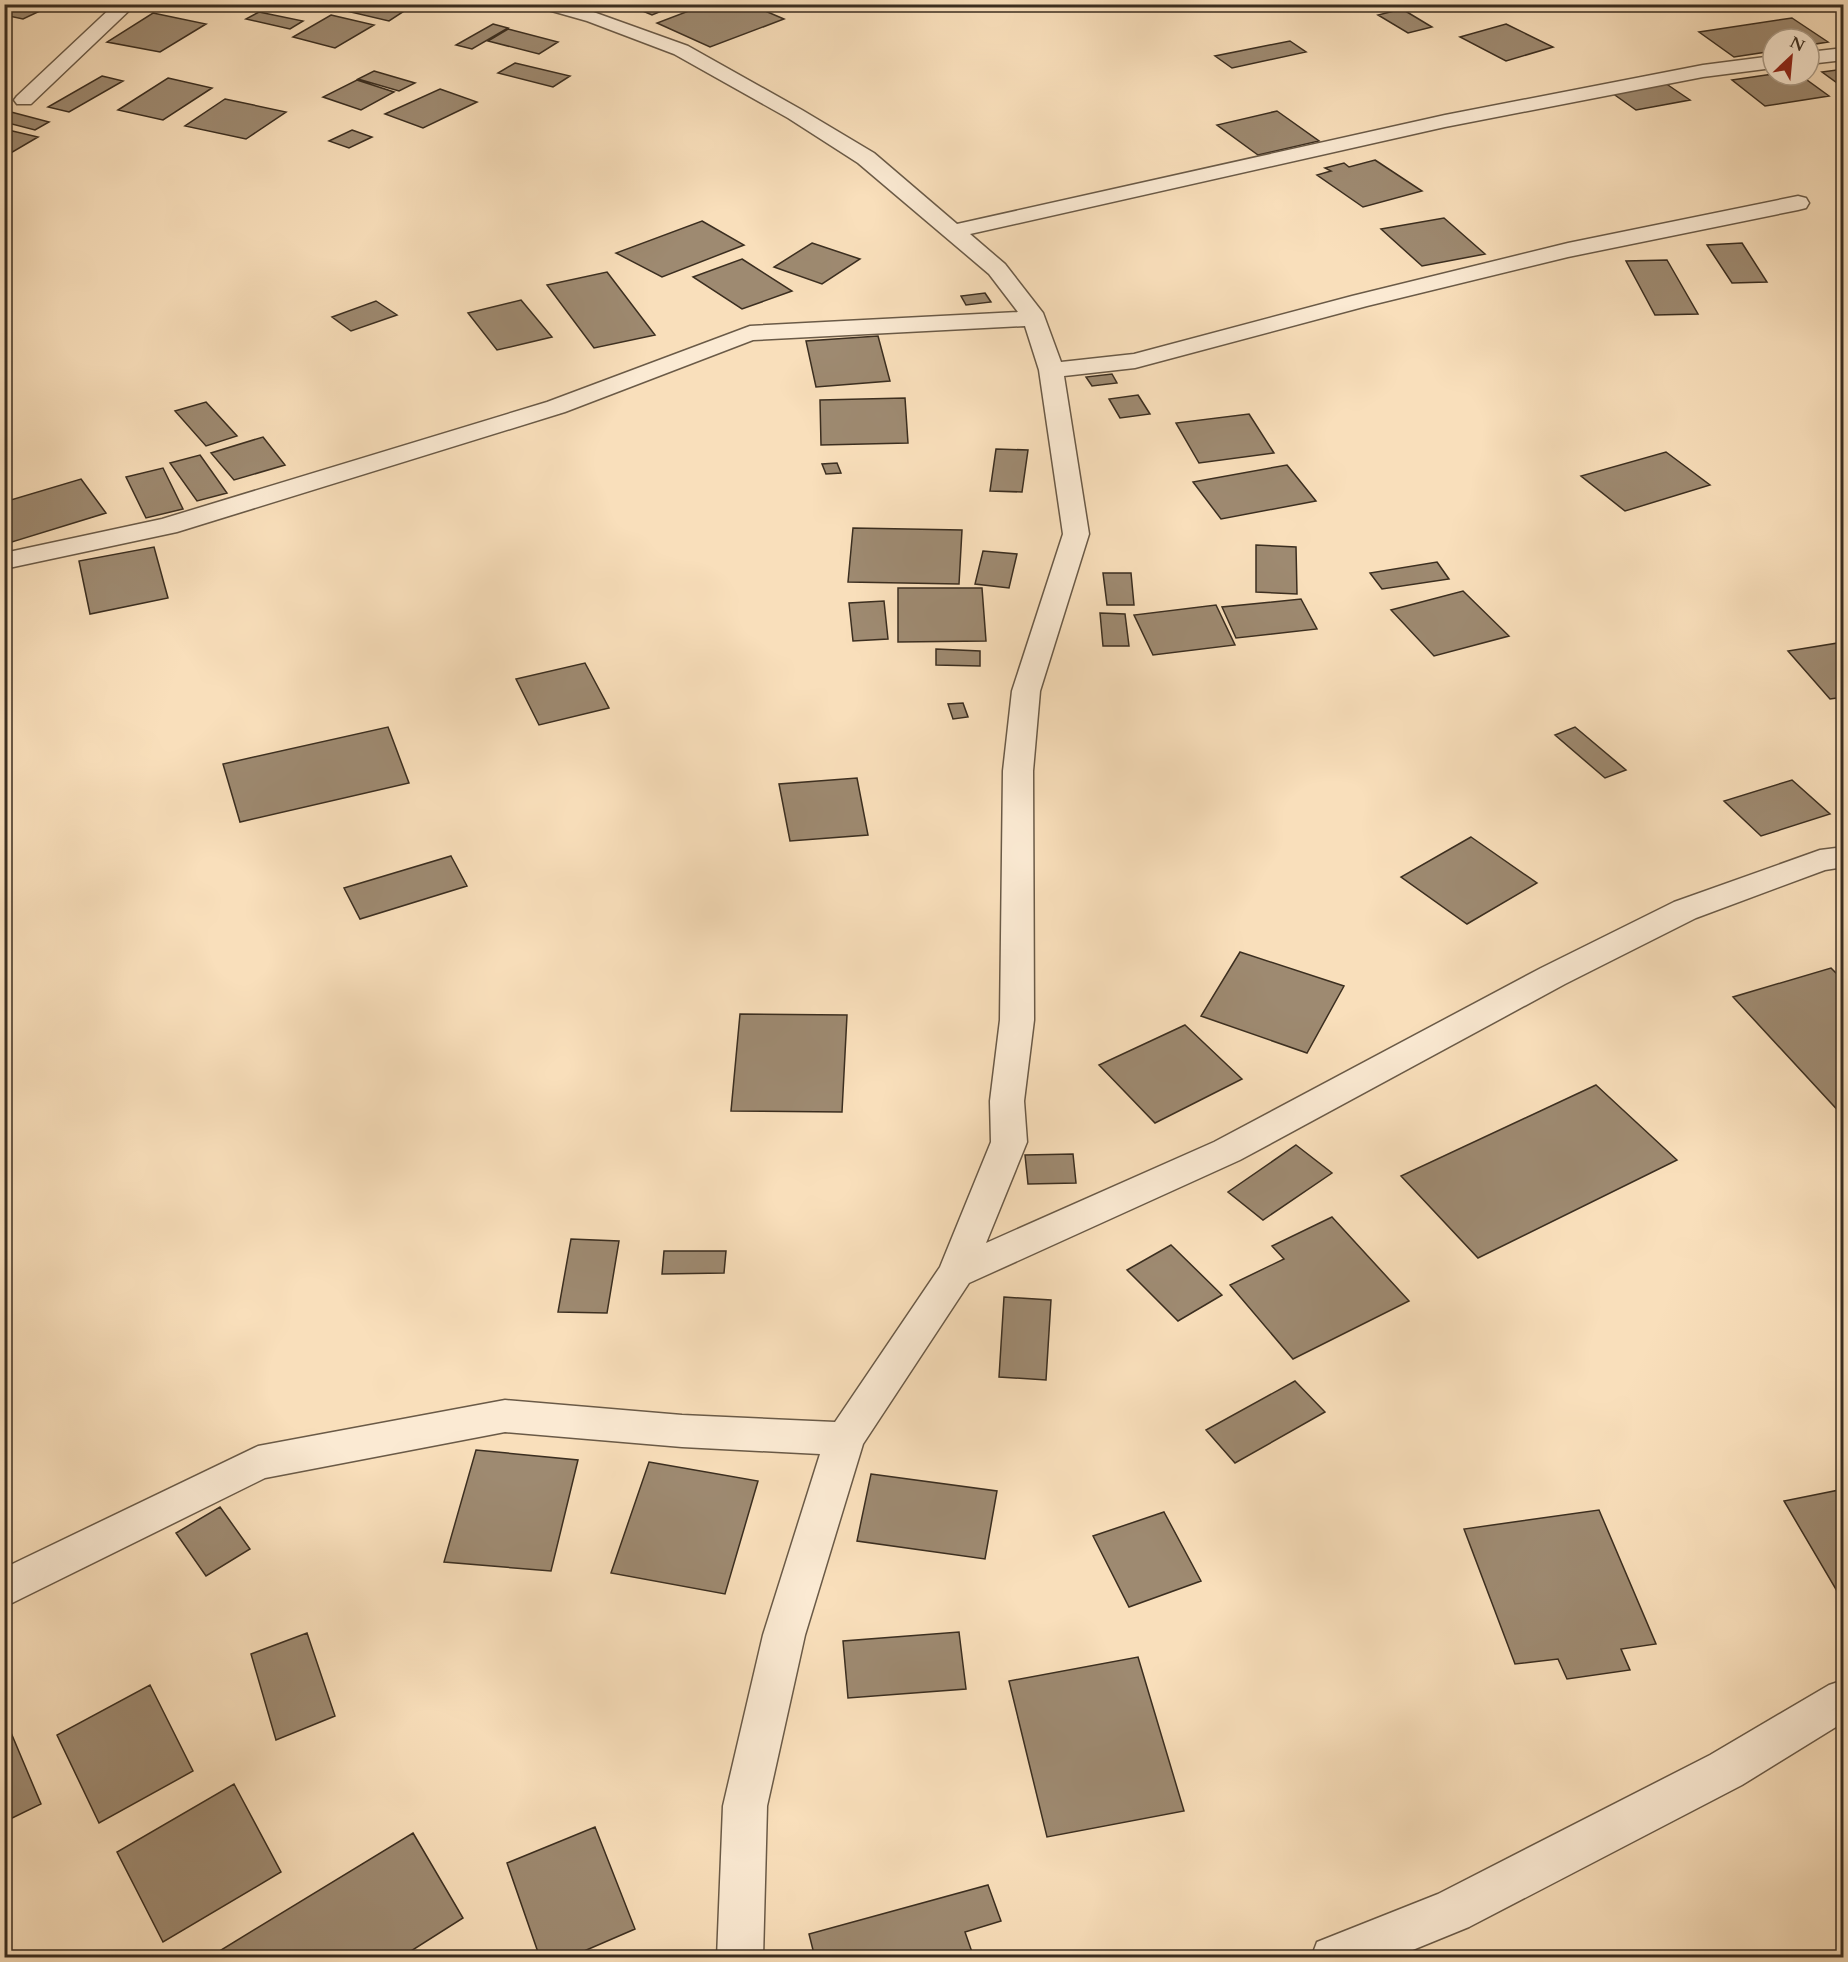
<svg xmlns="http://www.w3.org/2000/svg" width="1848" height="1962" font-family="Cardo,serif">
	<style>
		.building { fill: #9e8a71; stroke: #3b2e20; stroke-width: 1.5 }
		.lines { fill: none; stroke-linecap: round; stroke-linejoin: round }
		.minor-casing { stroke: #6a5a47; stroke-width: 3 }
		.minor { fill: #fbead3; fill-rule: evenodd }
	</style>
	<rect width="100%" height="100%" fill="#f9dfbb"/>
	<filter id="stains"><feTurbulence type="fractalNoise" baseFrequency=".00333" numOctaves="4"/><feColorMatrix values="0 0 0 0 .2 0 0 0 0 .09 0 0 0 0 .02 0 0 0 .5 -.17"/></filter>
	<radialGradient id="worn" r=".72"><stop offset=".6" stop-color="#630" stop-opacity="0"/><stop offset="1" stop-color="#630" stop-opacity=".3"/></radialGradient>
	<path class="building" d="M51 4H92L83 10Z
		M351 4H415L389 21 342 10Z
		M626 4H679L652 15Z
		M707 4H749L784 19 710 47 657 23Z
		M16 5 40 11 23 19 4 15V11Z
		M1402 9 1432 27 1408 33 1378 15Z
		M259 12 303 21 290 29 246 19Z
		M153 13 206 24 160 52 107 42Z
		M331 15 374 25 335 48 293 37Z
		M1792 18 1828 42 1809 45V39H1773V51L1734 57 1699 32Z
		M493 24 508 28 472 49 456 45Z
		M1506 24 1553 47 1506 61 1460 37Z
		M508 29 558 42 539 54 488 41Z
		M1290 41 1306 52 1232 68 1215 56Z
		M515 63 570 76 553 87 498 73Z
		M1844 69V88L1822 72Z
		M374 71 415 83 399 91 358 79Z
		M1773 74 1800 75 1829 96 1765 106 1732 80Z
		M102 76 123 81 69 112 48 107Z
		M168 78 212 88 163 120 118 110Z
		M357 80 394 92 361 110 323 97Z
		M1665 83 1690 100 1636 110 1612 93Z
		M440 89 477 102 423 128 385 114Z
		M225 99 286 112 246 139 185 126Z
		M1277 111 1319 141 1258 155 1217 125Z
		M11 112 49 122 35 130 4 122V116Z
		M4 129 38 137 4 157Z
		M352 130 372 137 349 148 329 141Z
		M1375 160 1422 191 1363 207 1317 175 1331 171 1325 168 1344 163 1349 167Z
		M1444 218 1485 254 1422 266 1381 229Z
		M702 221 744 245 662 277 616 253Z
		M812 243 860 259 822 284 774 267Z
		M1742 243 1767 282 1732 283 1707 245Z
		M742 259 792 291 742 309 693 277Z
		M1667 260 1698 314 1655 315 1626 261Z
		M607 272 655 335 594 348 547 285Z
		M985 293 991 302 966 305 961 296Z
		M521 300 552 337 497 350 468 313Z
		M376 301 397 315 351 331 332 317Z
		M878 336 890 381 816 387 806 341Z
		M1112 374 1117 383 1092 386 1086 377Z
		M1138 395 1150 414 1120 418 1109 399Z
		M905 398 908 443 821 445 820 400Z
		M206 402 237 436 206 446 175 411Z
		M1249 414 1274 453 1199 463 1176 423Z
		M263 437 285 465 234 480 211 453Z
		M996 449 1028 450 1022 492 990 491Z
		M1666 452 1710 485 1625 511 1581 476Z
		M200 455 227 493 197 501 170 463Z
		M837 463 841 473 826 474 822 464Z
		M1287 465 1316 501 1221 519 1193 482Z
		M163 468 183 509 146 518 126 477Z
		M81 479 106 513 12 542 4 531V502Z
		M853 528 962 530 959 584 848 582Z
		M1256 545 1296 547 1297 594 1256 592Z
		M154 547 168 598 90 614 79 561Z
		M983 551 1017 554 1009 588 975 584Z
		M1437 562 1449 579 1382 589 1370 573Z
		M1103 573H1131L1134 605H1107Z
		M898 588H982L986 641 898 642Z
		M1463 591 1509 636 1434 656 1391 610Z
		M1301 599 1317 629 1236 638 1222 607Z
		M884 601 888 639 853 641 849 603Z
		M1216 605 1235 645 1153 655 1134 615Z
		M1100 613 1125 614 1129 646H1103Z
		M1844 642V697L1830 699 1788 651Z
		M936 649 980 651V666L936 665Z
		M585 663 609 708 539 725 516 679Z
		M963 703 968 717 953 719 948 704Z
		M388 727 409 783 240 822 223 764Z
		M1575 727 1626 770 1605 778 1555 735Z
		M857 778 868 835 790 841 779 784Z
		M1792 780 1830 814 1761 836 1724 801Z
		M1471 837 1537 883 1467 924 1401 877Z
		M451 856 467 886 360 919 344 888Z
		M1240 952 1344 986 1307 1053 1201 1016Z
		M1831 968 1844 981V1117L1733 997Z
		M740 1014 847 1015 842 1112 731 1111Z
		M1185 1025 1242 1079 1155 1123 1099 1065Z
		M1596 1085 1677 1160 1478 1258 1401 1176Z
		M1296 1145 1332 1173 1263 1220 1228 1192Z
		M1073 1154 1076 1183 1028 1184 1025 1155Z
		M1332 1217 1409 1301 1293 1359 1230 1285 1284 1259 1272 1246Z
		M571 1239 619 1241 607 1313 558 1312Z
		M1171 1245 1222 1295 1178 1321 1127 1270Z
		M664 1251H726L724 1273 662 1274Z
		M1004 1297 1051 1300 1046 1380 999 1377Z
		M1295 1381 1325 1412 1235 1463 1206 1430Z
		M476 1450 578 1460 551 1571 444 1562Z
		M649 1462 758 1481 725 1594 611 1573Z
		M871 1474 997 1491 985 1559 857 1541Z
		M1844 1489V1603L1784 1501Z
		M220 1507 250 1549 206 1576 176 1533Z
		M1599 1510 1656 1644 1621 1649 1630 1670 1567 1679 1558 1659 1515 1664 1464 1529Z
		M1164 1512 1201 1581 1129 1607 1093 1536Z
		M959 1632 966 1689 848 1698 843 1641Z
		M307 1633 335 1716 276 1740 251 1654Z
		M1138 1657 1184 1811 1047 1837 1009 1681Z
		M150 1685 193 1771 99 1823 57 1735Z
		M4 1716 41 1804 4 1822Z
		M234 1784 281 1872 163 1942 117 1852Z
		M595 1827 635 1929 568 1958H540L507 1863Z
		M413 1833 463 1918 400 1958H208Z
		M988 1885 1001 1921 965 1932 973 1955 965 1958H815L809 1934Z"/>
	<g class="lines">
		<g class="minor-casing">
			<path id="minor" d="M115 4H136L31 104H17L14 100 17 96Z
				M539 4H571L688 46 802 110 874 153 957 224 1445 115 1703 65 1773 56V68L1703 77 1445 127 970 234 1005 264 1043 313 1061 362 1134 354 1352 296 1568 243 1798 196 1806 198 1809 203 1806 208 1798 210 1568 257 1367 306 1135 368 1064 376 1089 534 1040 691 1033 771 1034 1020 1024 1101 1027 1142 986 1243 1214 1142 1541 968 1674 902 1820 850 1844 847V867L1825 870 1696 918 1565 984 1240 1160 969 1283 863 1444 805 1635 767 1806 763 1958H717L723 1806 763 1635 820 1454 682 1447 505 1432 265 1478 4 1607V1568L258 1446 505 1400 682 1415 835 1422 940 1267 991 1142 990 1101 1000 1020 1003 771 1012 691 1063 534 1039 370 1025 326 753 340 565 412 177 532 4 569V553L162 519 547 402 750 326 1018 312 989 274 858 163 788 118 674 54 587 21 541 8Z
				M1844 48V60L1809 64V52Z
				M1844 1680V1722L1742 1785 1469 1927 1393 1958H1311L1317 1942 1438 1894 1710 1755 1829 1685Z"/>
		</g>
		<use href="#minor" class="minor"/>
	</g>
	<rect width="1848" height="1962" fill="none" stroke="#f9dfbb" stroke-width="24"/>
	<rect x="6" y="6" width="1836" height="1950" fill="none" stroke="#3b2e20" stroke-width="3"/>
	<rect x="12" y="12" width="1824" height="1938" fill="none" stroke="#3b2e20" stroke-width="1.5"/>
	<g transform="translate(1791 57) rotate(26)"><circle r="28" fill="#fbead3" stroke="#ae9f8b" stroke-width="1.5"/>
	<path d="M0-4.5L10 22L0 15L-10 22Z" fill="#8f2418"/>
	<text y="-9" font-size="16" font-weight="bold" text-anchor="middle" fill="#3b2e20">N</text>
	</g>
	<rect width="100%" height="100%" filter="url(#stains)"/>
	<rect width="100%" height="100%" fill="url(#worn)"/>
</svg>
